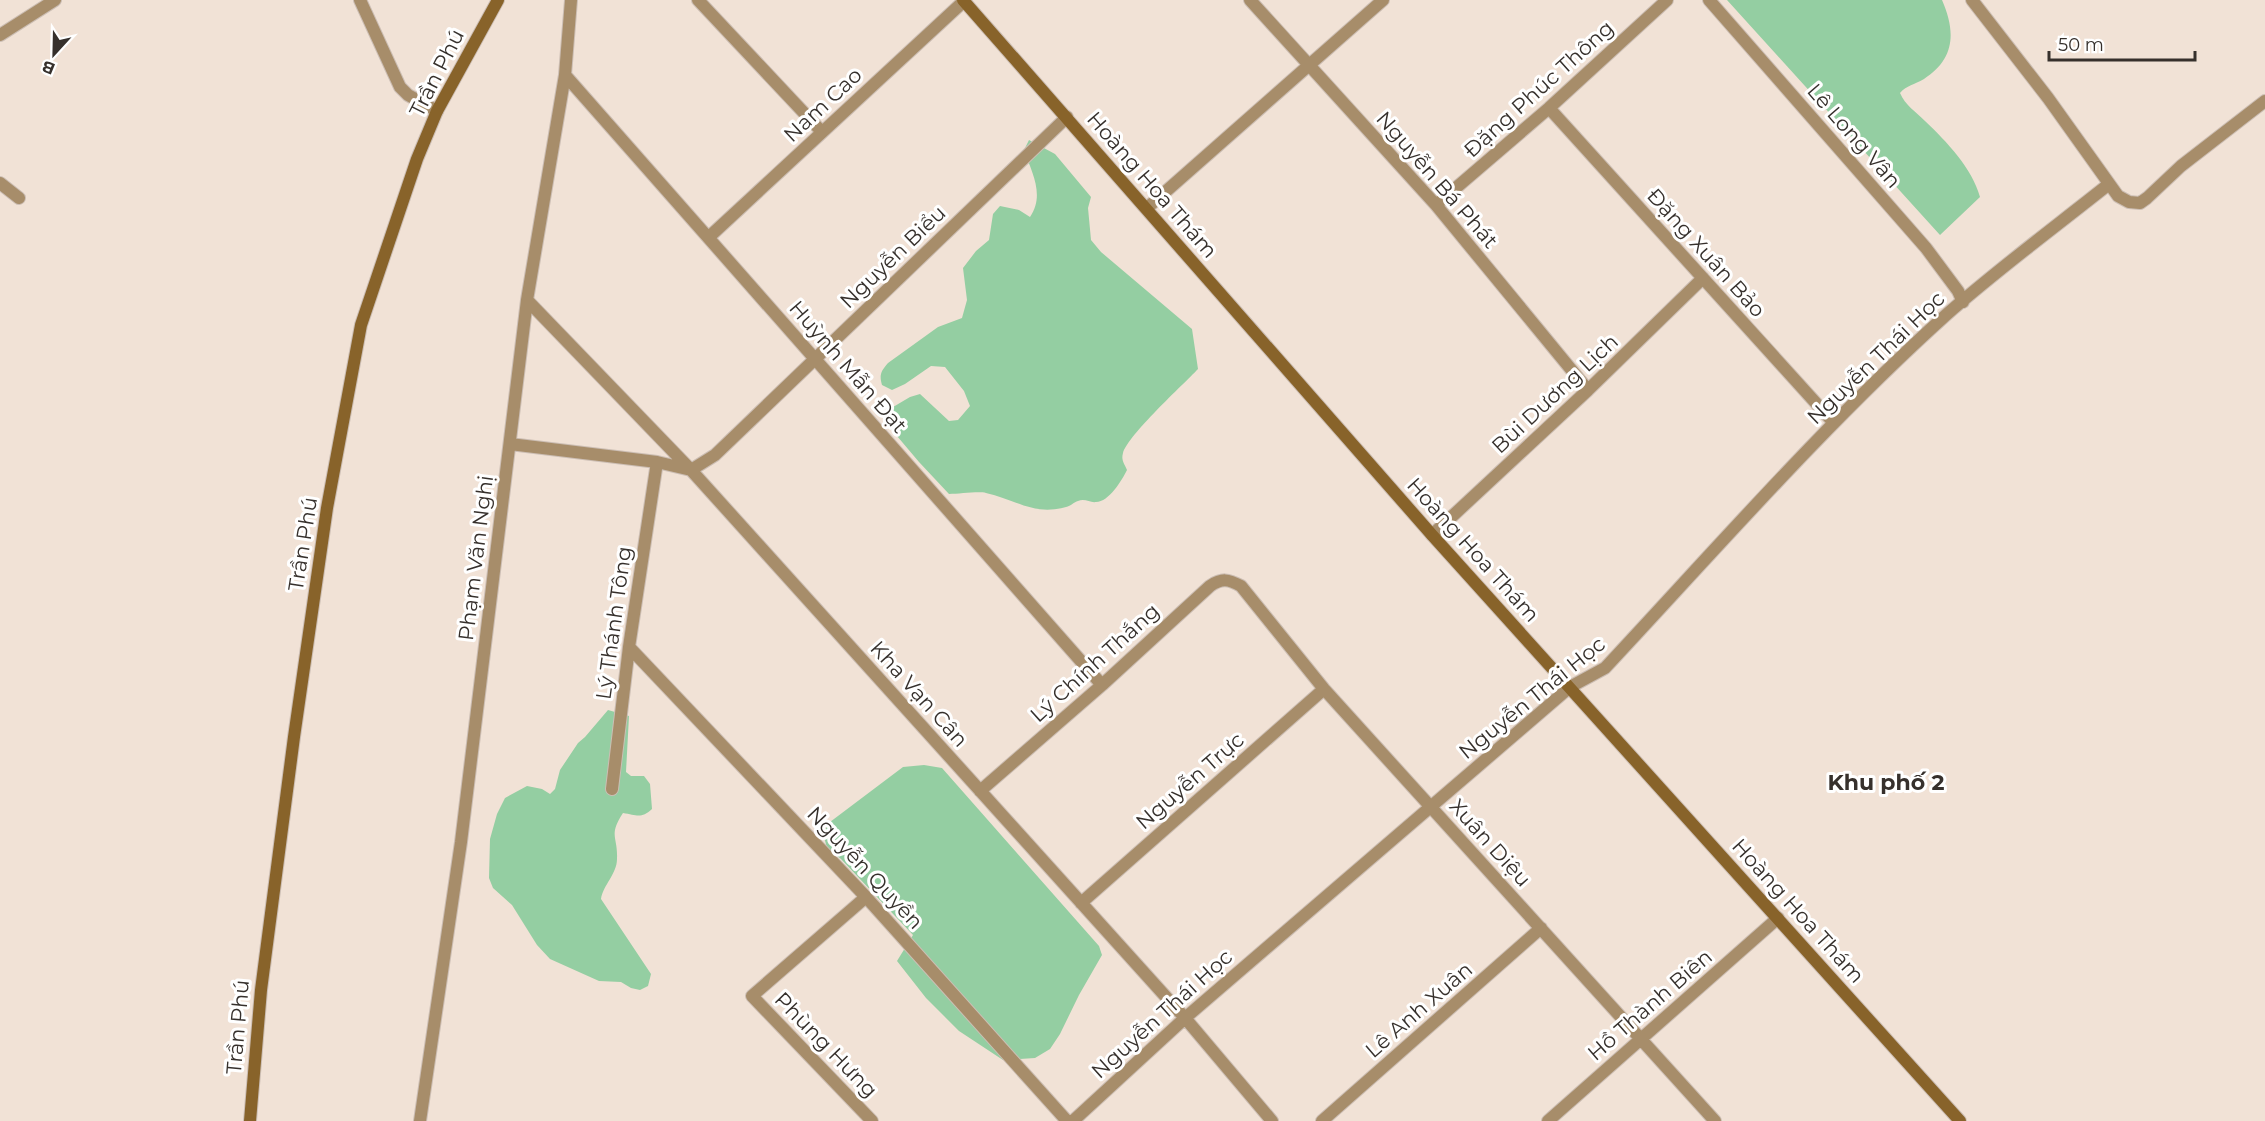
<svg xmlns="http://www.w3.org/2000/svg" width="2265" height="1121" font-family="Montserrat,sans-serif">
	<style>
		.green { fill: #94cea2 }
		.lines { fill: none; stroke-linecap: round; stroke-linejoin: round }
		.street-casing { stroke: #ccbeb4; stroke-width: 14 }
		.secondary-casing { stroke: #ccbeb4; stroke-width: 14 }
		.street { stroke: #a78d6a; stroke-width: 12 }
		.secondary { stroke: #88632a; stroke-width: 12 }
		.labels { text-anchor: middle; stroke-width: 6; stroke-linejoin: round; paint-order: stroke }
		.street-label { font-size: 21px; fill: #36302c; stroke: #fff }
		.neighbourhood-label { font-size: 22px; font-weight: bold; fill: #36302c; stroke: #fff }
	</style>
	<rect width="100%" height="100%" fill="#f1e2d6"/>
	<path class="green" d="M1727 0H1942C1956 32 1955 59 1924 79 1914 85 1907 85 1900 93 1905 105 1916 112 1925 121 1947 142 1972 168 1980 197L1940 235Z
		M1029 140 1055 154 1091 197 1088 208 1091 240 1101 252 1192 329 1198 369C1183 385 1128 435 1123 453 1121 460 1124 463 1127 470 1122 480 1109 502 1096 502 1090 503 1085 498 1078 501 1074 502 1071 506 1066 507 1034 516 1016 500 986 493 979 491 959 494 949 494L919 462 886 423 888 410 910 397 920 394 949 421 958 420 970 406 964 391 945 367 931 366 905 384 892 390 882 385C879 375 881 371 888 363L938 327 962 318 967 300 963 268 976 251 989 240 993 214 1000 206 1019 210 1030 217C1045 195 1032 173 1024 150Z
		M608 710 629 716 626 772 631 776H644L650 784 652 809C641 819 637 815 623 813 608 836 618 836 617 859 617 874 603 885 601 899L651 974 648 986 640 990 631 988 621 982 599 981 550 959 537 945 512 905 493 888 489 878 490 839 497 814 505 798 527 786 542 789 550 794 555 789 560 770 578 743 585 737Z
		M924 765 942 768 1099 946 1102 955 1079 995 1060 1034 1050 1049 1035 1058 1003 1060 959 1031 926 998 897 961 913 935 841 859 827 848 823 833 830 822 903 767Z"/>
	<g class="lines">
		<g class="street-casing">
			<path id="street" d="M360 0 400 87 408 95 437 111
				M698 0 822 132
				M1250 0 1436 205 1588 390
				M1709 0 1926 248 1958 291 1963 302
				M1972 0 2048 98 2118 196 2129 202 2140 203 2147 198 2181 166 2265 101
				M0 35 55 0
				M565 75 1102 685
				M1549 108 1834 423
				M0 183 19 198
				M1436 205 1549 108 1667 0
				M1147 208 1383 0
				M709 237 964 1
				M527 300 691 470 1185 1018 1272 1121
				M510 444 657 462 691 470 715 455 1067 117
				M1432 535 1588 390 1703 278
				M629 647 866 897 1067 1121
				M612 789 629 647 657 462
				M980 791 1102 685 1210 586C1222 578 1228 579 1241 586L1324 689 1715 1121
				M866 897 752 996 872 1121
				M1081 903 1324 689
				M420 1121 461 842 527 300 565 75 571 0
				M1073 1121 1185 1018 1570 687 1605 668C1716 549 1825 424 1946 315 1998 269 2055 227 2109 184
				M1322 1121 1541 928
				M1548 1121 1778 918"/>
		</g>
		<g class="secondary-casing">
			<path id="secondary" d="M963 0 1432 535 1960 1121
				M250 1121 261 990 294 737 327 508 361 325 417 159 437 111 498 0"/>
		</g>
		<use href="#street" class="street"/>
		<use href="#secondary" class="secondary"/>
	</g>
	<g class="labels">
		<g class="street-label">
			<text transform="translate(437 73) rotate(-63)" y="7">Trần Phú</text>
			<text transform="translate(1539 89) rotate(-42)" y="7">Đặng Phúc Thông</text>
			<text transform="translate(823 105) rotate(-43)" y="7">Nam Cao</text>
			<text transform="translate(1854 136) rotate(49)" y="7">Lê Long Vân</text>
			<text transform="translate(1437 180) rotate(49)" y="7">Nguyễn Bá Phát</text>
			<text transform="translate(1152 185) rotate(49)" y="7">Hoàng Hoa Thám</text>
			<text transform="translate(1706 253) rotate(48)" y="7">Đặng Xuân Bảo</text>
			<text transform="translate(893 257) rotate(-44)" y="7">Nguyễn Biểu</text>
			<text transform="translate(1876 358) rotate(-44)" y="7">Nguyễn Thái Học</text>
			<text transform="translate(848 367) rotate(49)" y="7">Huỳnh Mẫn Đạt</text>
			<text transform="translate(1555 394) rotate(-43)" y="7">Bùi Dương Lịch</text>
			<text transform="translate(303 544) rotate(-81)" y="7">Trần Phú</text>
			<text transform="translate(1473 550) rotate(48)" y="7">Hoàng Hoa Thám</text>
			<text transform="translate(476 558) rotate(-83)" y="7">Phạm Văn Nghị</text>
			<text transform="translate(614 623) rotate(-82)" y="7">Lý Thánh Tông</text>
			<text transform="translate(1095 663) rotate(-42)" y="7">Lý Chính Thắng</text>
			<text transform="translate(919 694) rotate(48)" y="7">Kha Vạn Cân</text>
			<text transform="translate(1532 698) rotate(-39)" y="7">Nguyễn Thái Học</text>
			<text transform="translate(1190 781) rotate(-41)" y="7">Nguyễn Trực</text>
			<text transform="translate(1490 843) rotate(48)" y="7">Xuân Diệu</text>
			<text transform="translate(865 868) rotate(47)" y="7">Nguyễn Quyền</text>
			<text transform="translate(1798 911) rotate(48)" y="7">Hoàng Hoa Thám</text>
			<text transform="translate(1650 1005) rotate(-41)" y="7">Hồ Thành Biên</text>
			<text transform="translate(1419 1010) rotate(-41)" y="7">Lê Anh Xuân</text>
			<text transform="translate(1162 1014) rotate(-42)" y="7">Nguyễn Thái Học</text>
			<text transform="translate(238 1027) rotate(-85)" y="7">Trần Phú</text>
			<text transform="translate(826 1045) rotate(46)" y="7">Phùng Hưng</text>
		</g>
		<g class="neighbourhood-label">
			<text x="1886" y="790">Khu phố 2</text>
		</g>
	</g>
	<g transform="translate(54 54) rotate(202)" stroke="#ffffff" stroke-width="4.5" paint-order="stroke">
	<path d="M0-4.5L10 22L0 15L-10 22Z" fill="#36302c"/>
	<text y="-9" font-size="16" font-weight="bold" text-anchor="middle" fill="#36302c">B</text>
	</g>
	<path d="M2049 51v9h146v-9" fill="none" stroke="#36302c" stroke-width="3"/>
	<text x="2058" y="51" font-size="18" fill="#36302c" stroke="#ffffff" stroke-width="4.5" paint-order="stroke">50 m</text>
</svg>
